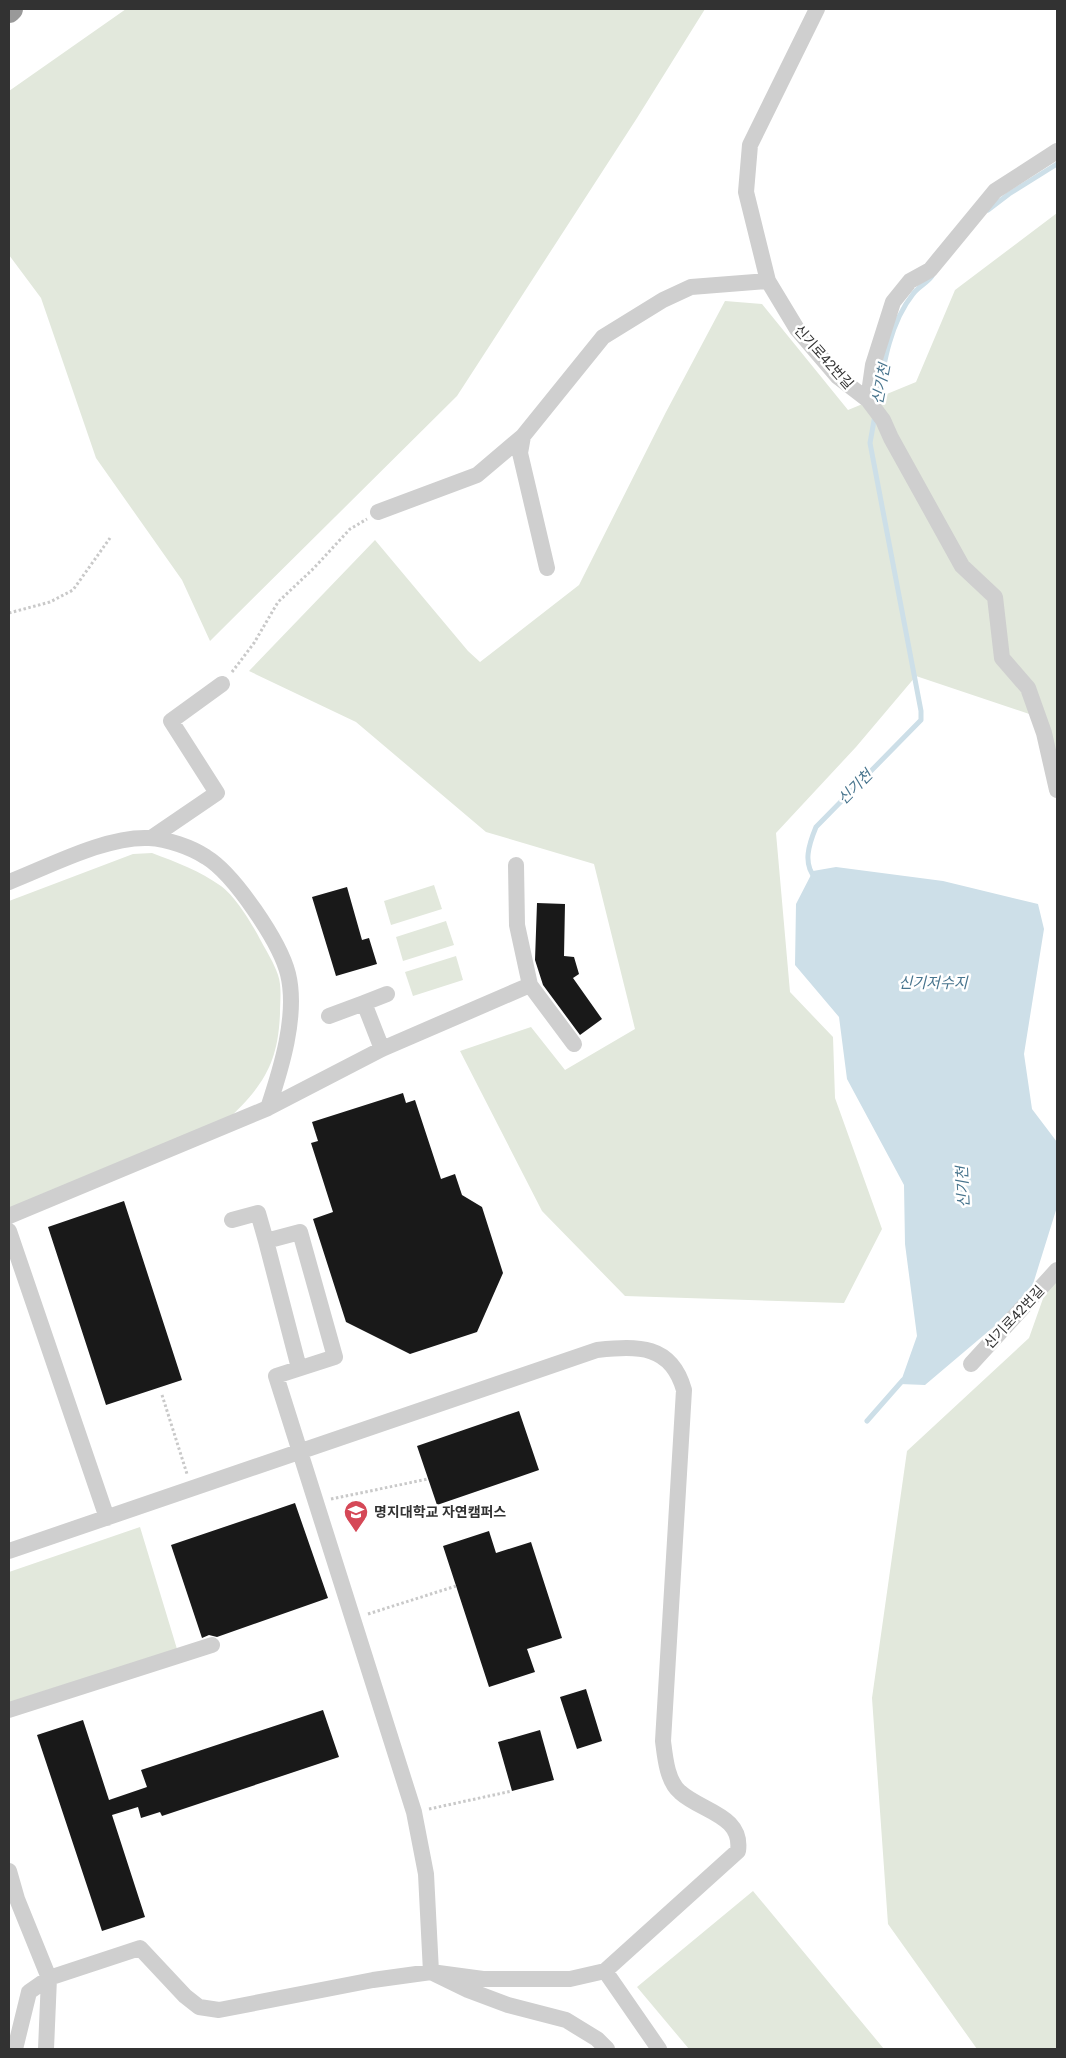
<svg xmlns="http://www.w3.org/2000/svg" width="1066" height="2058" font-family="Roboto,'Noto Sans KR',sans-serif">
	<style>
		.green { fill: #e2e8dc }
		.water { fill: #cddfe8 }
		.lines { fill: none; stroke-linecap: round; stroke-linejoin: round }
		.stream { stroke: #cddfe8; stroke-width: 5 }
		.building { fill: #191919 }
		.path { stroke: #c9c9c9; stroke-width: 3; stroke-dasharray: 2.5 2.5; stroke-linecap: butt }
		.minor { stroke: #cfcfcf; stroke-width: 16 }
		.highway { stroke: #999; stroke-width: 24 }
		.labels { text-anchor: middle; stroke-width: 5; stroke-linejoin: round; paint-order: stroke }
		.street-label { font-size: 14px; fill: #323232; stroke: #fff }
		.poi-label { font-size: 14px; font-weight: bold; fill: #323232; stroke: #fff; text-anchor: start }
		.water-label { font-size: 15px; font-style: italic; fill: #47748d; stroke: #fff }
	</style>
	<rect width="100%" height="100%" fill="#fff"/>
	<path class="green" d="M126 9H705L637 118 457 396 210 641 182 580 96 458 41 298 9 255V91Z
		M1057 213V759L1044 719 916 676 856 747 776 833 790 992 833 1037 835 1098 882 1229 844 1303 625 1296 542 1211 460 1051 531 1027 565 1070 635 1029 594 864 486 832 356 722 249 671 375 540 468 651 480 662 579 585 666 412 725 301 762 304 848 410 916 382 955 290Z
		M152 853C176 862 200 871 221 886 235 896 253 925 261 941 267 952 274 963 278 975 282 987 280 1001 280 1013 278 1067 261 1088 223 1124L9 1209V901L133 854Z
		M434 885 442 909 391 925 384 901Z
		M446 921 454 945 403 961 396 937Z
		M456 956 463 980 413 996 405 972Z
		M1057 1259V2049H977L888 1924 872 1698 907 1451 1029 1338Z
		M140 1527 177 1649 9 1705V1572Z
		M753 1891 884 2049H689L637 1987Z"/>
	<path class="water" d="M836 867 943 881 1038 904 1044 929 1024 1054 1032 1109 1057 1142V1207L1029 1297 925 1385 900 1384 917 1336 905 1244 904 1185 847 1079 839 1017 795 965 796 904 813 871Z"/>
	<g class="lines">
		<path class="stream" d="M988 210 1009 194 1057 164
			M877 404C883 368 889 324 913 294 918 287 927 283 932 276
			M816 879C802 864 809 844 816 827L921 720V711L870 443 875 415
			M867 1421 903 1380"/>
	</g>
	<path class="building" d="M347 887 362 940 369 938 377 964 336 976 312 897Z
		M537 903 565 904 564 956 574 957 579 974 573 978 602 1019 580 1035 543 985 535 960Z
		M403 1093 406 1103 415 1100 441 1179 455 1174 462 1195 482 1207 503 1273 477 1332 410 1354 346 1322 313 1219 333 1212 311 1143 318 1141 312 1122Z
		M124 1201 182 1380 106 1405 48 1227Z
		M519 1411 539 1470 437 1505 417 1446Z
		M295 1503 328 1598 217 1637 209 1635 202 1638 171 1545Z
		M489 1531 496 1553 531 1542 562 1638 527 1649 535 1672 489 1687 443 1546Z
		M586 1689 602 1741 577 1749 560 1697Z
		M323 1710 339 1757 162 1816 160 1812 141 1818 138 1807 112 1815 145 1917 102 1931 37 1735 83 1720 109 1800 147 1787 141 1770Z
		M540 1730 554 1780 512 1791 498 1742Z"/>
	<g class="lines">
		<path class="path" d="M9 613 50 602 73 590 110 538
			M232 672 254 643 278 602 314 568 350 529 367 519
			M162 1395 187 1474
			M331 1499 428 1479
			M368 1614 456 1586
			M429 1809 512 1791"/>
		<path class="minor" d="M817 9 750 145 746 192 768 281 797 329 838 377 868 400 883 420 891 438 962 566 995 597 1002 658 1028 688 1044 733 1057 790
			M868 400 873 365 893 302 910 281 930 270 995 191 1057 151
			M378 512 477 475 523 436
			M547 568 520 453 523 436 603 337 663 300 691 287 768 281
			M151 838 217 793 171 721 222 684
			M9 882C50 866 106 836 149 838 167 839 191 847 206 857 234 874 280 942 288 974 298 1015 281 1069 268 1108L9 1216
			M530 985 574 1044
			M364 1003 387 994
			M329 1016 364 1003 382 1049
			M268 1108 382 1049 530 985 517 925 516 865
			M232 1220 258 1213 266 1241
			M9 1231 107 1518
			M971 1364 1057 1270
			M299 1368 266 1241 300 1232 335 1357 276 1376 414 1812 426 1874 431 1972 483 1979H570L605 1971 659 2049
			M9 1551 597 1350C638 1346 671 1344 684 1390L663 1741C665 1757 667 1781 680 1792 702 1812 743 1815 738 1851L605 1971
			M9 1710 212 1645
			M9 1871 17 1899 49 1978 46 2049
			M15 2049 29 1992 49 1978 140 1948 185 1996 199 2007 219 2010 373 1980 431 1972 468 1990 508 2005 566 2020 597 2039 607 2049"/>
		<path class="highway" d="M9 11 11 9"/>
	</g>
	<defs>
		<g id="university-pin" transform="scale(1.25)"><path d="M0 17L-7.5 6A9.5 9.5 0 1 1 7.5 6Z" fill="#d54857" stroke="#fff"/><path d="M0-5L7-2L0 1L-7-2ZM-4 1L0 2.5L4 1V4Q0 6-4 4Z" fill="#fff"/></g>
	</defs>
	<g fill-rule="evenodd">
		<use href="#university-pin" x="356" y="1512"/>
	</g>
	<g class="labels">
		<g class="street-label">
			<text transform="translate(824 357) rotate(48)" y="5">신기로42번길</text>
			<text transform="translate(1014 1317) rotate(-47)" y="5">신기로42번길</text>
		</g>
		<g class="poi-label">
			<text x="374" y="1517">명지대학교 자연캠퍼스</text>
		</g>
		<g class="water-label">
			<text transform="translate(881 384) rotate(-79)" y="5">신기천</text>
			<text transform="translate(855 787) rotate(-45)" y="5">신기천</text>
			<text x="933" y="988">신기저수지</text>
			<text transform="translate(963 1187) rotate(-93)" y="5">신기천</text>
		</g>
	</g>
	<rect width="1066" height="2058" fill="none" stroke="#323232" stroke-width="20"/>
</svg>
